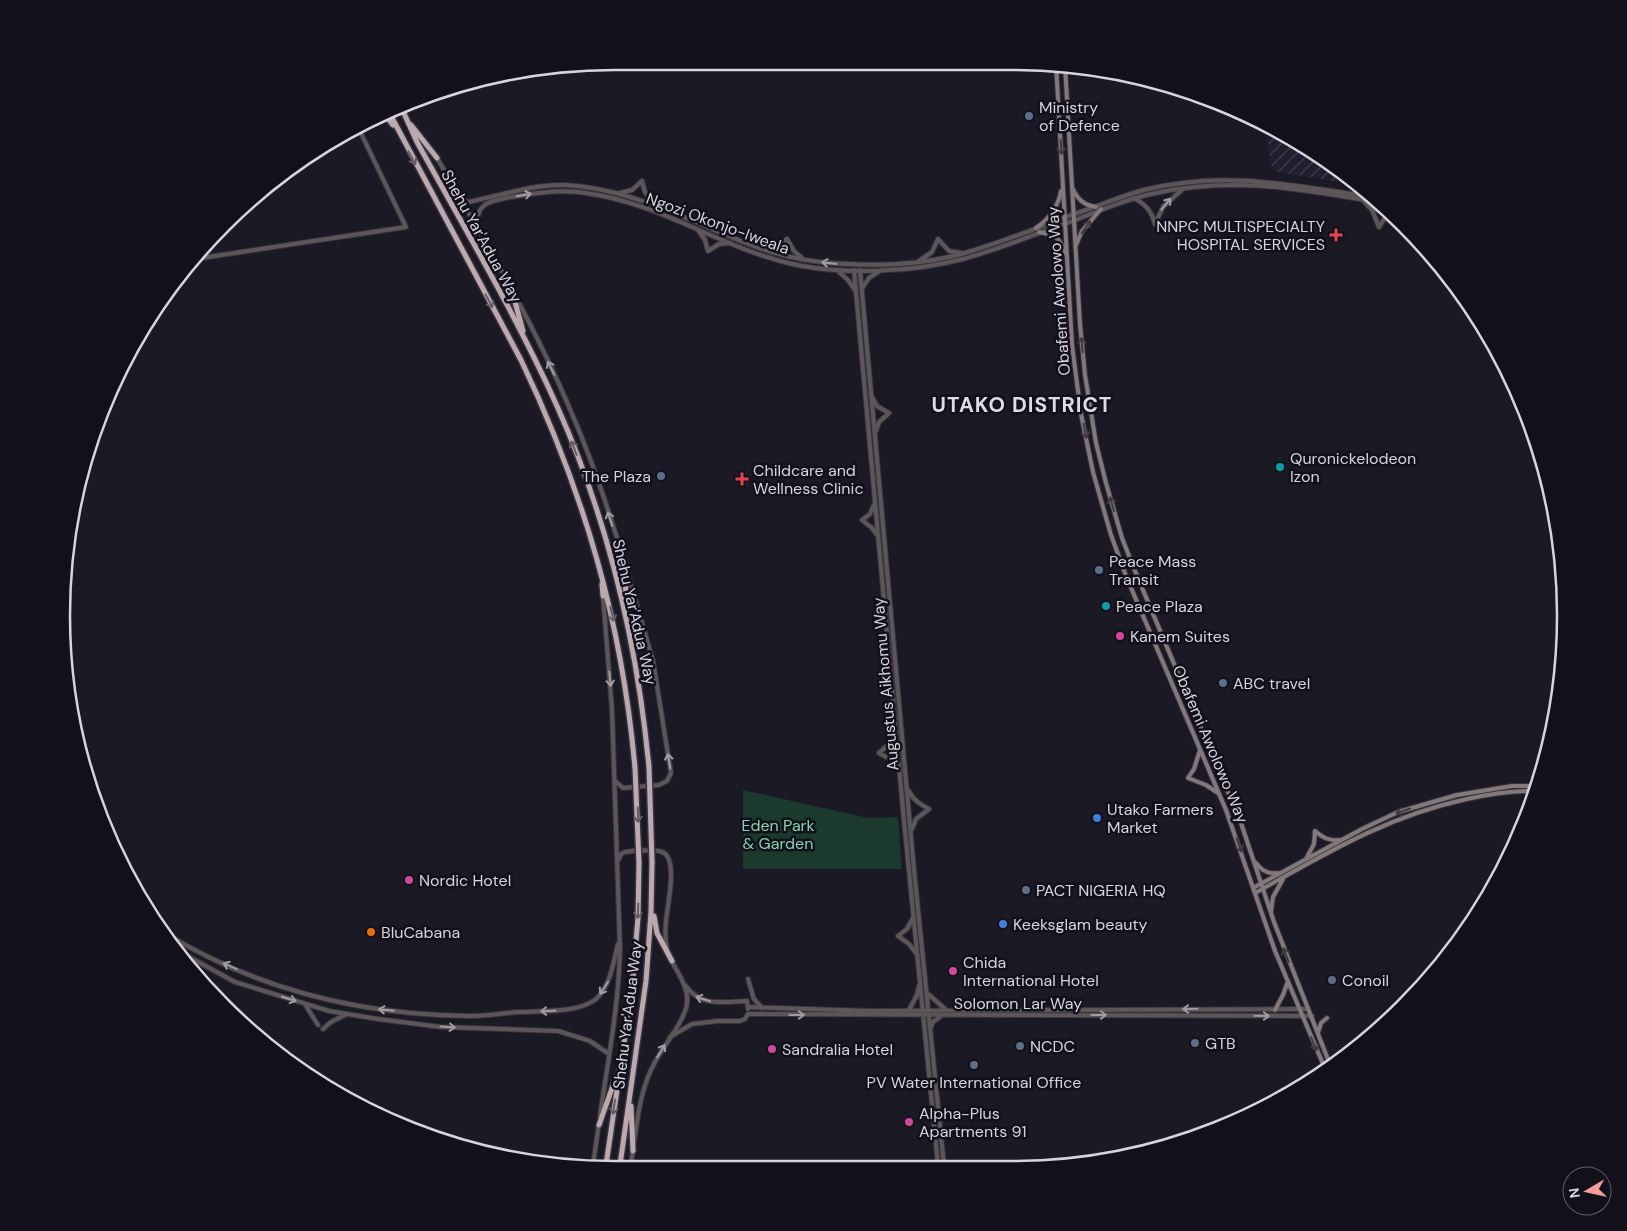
<svg xmlns="http://www.w3.org/2000/svg" width="1627" height="1231" font-family="'DM Sans',sans-serif">
	<style>
		.industrial { fill: url(#industrial-furrows) }
		.built { fill: #221e2f }
		.green { fill: #1c392d }
		.lines { fill: none; stroke-linecap: round; stroke-linejoin: round }
		.tertiary-casing { stroke: #35333e; stroke-width: 6 }
		.secondary-casing { stroke: #35333e; stroke-width: 6 }
		.motorway-casing { stroke: #35333e; stroke-width: 8 }
		.tertiary { stroke: #5d5658; stroke-width: 4 }
		.secondary { stroke: #83787a; stroke-width: 4 }
		.motorway { stroke: #bba9ae; stroke-width: 5 }
		.motorway-bridge-casing { stroke: #35333e; stroke-width: 8; stroke-linecap: butt }
		.motorway-bridge { stroke: #bba9ae; stroke-width: 5 }
		.oneway { stroke: #3f3a41 }
		.oneway2 { stroke: #665c64 }
		.oneway3 { stroke: #a09ca1 }
		.service-dot { fill: #5c6f8a; stroke: #12101b; stroke-width: 2 }
		.health-dot { fill: #e0444e; stroke: #12101b; stroke-width: 2 }
		.culture-dot { fill: #0f9aa8; stroke: #12101b; stroke-width: 2 }
		.hotel-dot { fill: #d1479c; stroke: #12101b; stroke-width: 2 }
		.shop-dot { fill: #3f7fe0; stroke: #12101b; stroke-width: 2 }
		.food-dot { fill: #e8710a; stroke: #12101b; stroke-width: 2 }
		.labels { text-anchor: middle; stroke-width: 5; stroke-linejoin: round; paint-order: stroke }
		.poi-label { font-size: 16px; fill: #d6d5dd; stroke: #12101b; text-anchor: start }
		.street-label { font-size: 16px; fill: #d6d5dd; stroke: #12101b }
		.park-label { font-size: 16px; fill: #88d4b1; stroke: #12101b }
		.district-label { font-size: 21px; font-weight: bold; letter-spacing: 1px; fill: #dedbeb; stroke: #12101b }
		.rim { fill: none; stroke: #d6d5dd; stroke-width: 2.5 }
	</style>
	<defs>
		<pattern id="industrial-furrows" width="10" height="10" patternUnits="userSpaceOnUse" patternTransform="scale(1.25)"><rect width="10" height="10" fill="#221e2f"/><path d="M-1 1l2-2M0 10L10 0M9 11l2-2" fill="none" stroke="#413e4d"/></pattern>
	</defs>
	<rect width="100%" height="100%" fill="#1b1924"/>
	<path class="industrial" d="M1266 124 1320 155 1356 185 1278 172 1273 169 1270 163Z"/>
	<path class="built" d="M746 470 748 486H737L735 473Z"/>
	<path class="green" d="M743 790 868 818 898 817 902 869H743Z"/>
	<g class="lines">
		<g class="tertiary-casing">
			<path id="tertiary" d="M437 158C485 241 535 325 572 414 593 462 610 514 625 564
				M642 181 645 192 653 203
				M620 193 632 190 642 181
				M458 196 468 202C501 196 531 184 565 185 630 188 687 220 746 243 778 256 813 263 847 264 882 266 919 264 954 256 996 245 1037 228 1077 213 1099 206 1121 196 1144 190 1225 170 1290 185 1371 197
				M1134 198C1146 205 1151 210 1155 224
				M1363 200 1372 210 1379 227
				M1155 224 1163 207 1184 188
				M477 227C476 202 490 201 511 197 535 193 561 189 586 193 661 203 724 250 797 265 847 275 913 272 963 259 999 249 1035 234 1070 222 1099 211 1126 199 1156 193 1235 176 1300 189 1377 202
				M1379 227 1389 212
				M698 230 705 240 708 251 719 244 730 243
				M938 239 949 251 961 253
				M764 249 773 247 787 239 794 251 802 258
				M195 259 406 227 358 127
				M919 261 932 252 938 239
				M854 270 903 810 938 1165
				M860 270 914 870 944 1165
				M838 271 848 280 855 290
				M863 287 869 278 881 270
				M872 397 877 406 889 413 879 422 876 431
				M874 505 870 514 862 520 872 528 877 535
				M895 729 893 740 879 753 892 760 900 770
				M615 781 623 788 659 785 667 781 671 773 653 661 627 571
				M909 791C913 800 920 804 929 809
				M912 829 916 819 929 809
				M619 859 621 854 625 852C634 851 657 848 664 853 678 862 667 907 666 921 665 930 665 940 667 949
				M913 918 907 929 898 936 909 944 916 953
				M160 930C254 989 359 1015 470 1016 486 1016 502 1013 519 1012 540 1011 579 1013 596 999 611 985 613 963 618 944
				M180 952 235 982 329 1011 378 1019 441 1027 558 1031 590 1041 609 1054
				M748 979 754 999 762 1008
				M686 986C700 1007 724 1002 747 1001L748 1009
				M928 994 945 1009
				M306 1006 318 1025
				M748 1007 870 1011 1308 1009
				M909 1010 917 995 919 986
				M748 1014 1312 1016
				M931 1027 933 1022 941 1016
				M323 1029 331 1022 345 1015
				M670 1037 692 1024 718 1021H740L745 1019 748 1014
				M600 1116C608 1060 619 1004 620 948L612 710 603 596
				M634 1142C638 1115 641 1088 654 1064 662 1048 686 1019 687 1003 689 988 678 973 671 960
				M593 1165 599 1123
				M631 1165 633 1149"/>
		</g>
		<g class="secondary-casing">
			<path id="secondary" d="M1056 64 1072 345 1081 414 1093 472 1111 535 1126 576 1226 810 1275 951 1326 1071
				M1065 65 1080 324 1085 375 1096 443 1106 483 1122 538 1135 571 1241 823 1274 922 1331 1067
				M1073 189C1078 200 1084 205 1096 207
				M1036 228C1049 219 1058 208 1061 191
				M1039 232C1057 235 1059 238 1066 254
				M1076 245 1082 231 1101 209
				M1200 750 1194 769 1188 778 1206 785 1218 793
				M1315 831C1323 838 1329 841 1340 840
				M1306 859 1314 844 1315 831
				M1256 863C1263 872 1269 874 1280 873
				M1253 888 1362 829 1398 812 1457 795 1512 786H1536
				M1255 893C1325 854 1387 816 1467 799 1489 794 1512 790 1535 791
				M1271 912 1273 897 1283 879
				M1275 1010 1283 995 1288 981
				M1318 1033 1321 1023 1327 1018"/>
		</g>
		<g class="motorway-casing">
			<path id="motorway" d="M402 109 417 142C465 229 516 315 557 406 608 520 637 642 649 767
				M390 114 521 360C584 492 622 622 635 768
				M386 116 393 125
				M411 125 437 158
				M512 291 523 331
				M625 563 626 604
				M602 584 603 596
				M654 916 657 933 672 961
				M631 1106 633 1151
				M599 1125 616 1077
				M606 1165 632 988 638 918 639 863
				M620 1165 646 981 651 912 652 862"/>
		</g>
		<use href="#tertiary" class="tertiary"/>
		<use href="#secondary" class="secondary"/>
		<use href="#motorway" class="motorway"/>
		<g class="motorway-bridge-casing">
			<path id="motorway-bridge" d="M649 767 652 862
				M635 768 639 863"/>
		</g>
		<use href="#motorway-bridge" class="motorway-bridge"/>
	</g>
	<defs><path id="oneway-shaft" d="M-6 0H5M1.5-3L5.5 0L1.5 3" fill="none" stroke-width="1.6" stroke-linecap="round" stroke-linejoin="round" transform="scale(1.25)"/></defs>
	<g class="oneway">
		<use href="#oneway-shaft" transform="translate(1061 147) rotate(87)"/>
		<use href="#oneway-shaft" transform="translate(1086 227) rotate(-55)"/>
		<use href="#oneway-shaft" transform="translate(1082 345) rotate(-95)"/>
		<use href="#oneway-shaft" transform="translate(1085 431) rotate(79)"/>
		<use href="#oneway-shaft" transform="translate(1112 504) rotate(-106)"/>
		<use href="#oneway-shaft" transform="translate(1403 811) rotate(161)"/>
		<use href="#oneway-shaft" transform="translate(1239 845) rotate(71)"/>
		<use href="#oneway-shaft" transform="translate(1286 955) rotate(-111)"/>
		<use href="#oneway-shaft" transform="translate(1314 1044) rotate(67)"/>
	</g>
	<g class="oneway2">
		<use href="#oneway-shaft" transform="translate(412 158) rotate(62)"/>
		<use href="#oneway-shaft" transform="translate(489 301) rotate(62)"/>
		<use href="#oneway-shaft" transform="translate(574 448) rotate(-111)"/>
		<use href="#oneway-shaft" transform="translate(612 614) rotate(77)"/>
		<use href="#oneway-shaft" transform="translate(638 815) rotate(88)"/>
		<use href="#oneway-shaft" transform="translate(638 911) rotate(92)"/>
		<use href="#oneway-shaft" transform="translate(614 1107) rotate(98)"/>
	</g>
	<g class="oneway3">
		<use href="#oneway-shaft" transform="translate(524 195) rotate(-9)"/>
		<use href="#oneway-shaft" transform="translate(1166 204) rotate(-51)"/>
		<use href="#oneway-shaft" transform="translate(829 263) rotate(-173)"/>
		<use href="#oneway-shaft" transform="translate(551 368) rotate(-116)"/>
		<use href="#oneway-shaft" transform="translate(610 519) rotate(-108)"/>
		<use href="#oneway-shaft" transform="translate(610 679) rotate(85)"/>
		<use href="#oneway-shaft" transform="translate(669 761) rotate(-99)"/>
		<use href="#oneway-shaft" transform="translate(230 966) rotate(-156)"/>
		<use href="#oneway-shaft" transform="translate(604 988) rotate(123)"/>
		<use href="#oneway-shaft" transform="translate(289 999) rotate(17)"/>
		<use href="#oneway-shaft" transform="translate(703 999) rotate(-163)"/>
		<use href="#oneway-shaft" transform="translate(1190 1009) rotate(179)"/>
		<use href="#oneway-shaft" transform="translate(386 1010) rotate(-174)"/>
		<use href="#oneway-shaft" transform="translate(548 1011) rotate(178)"/>
		<use href="#oneway-shaft" transform="translate(797 1015)"/>
		<use href="#oneway-shaft" transform="translate(1099 1015)"/>
		<use href="#oneway-shaft" transform="translate(1262 1016) rotate(1)"/>
		<use href="#oneway-shaft" transform="translate(448 1027) rotate(4)"/>
		<use href="#oneway-shaft" transform="translate(661 1051) rotate(-59)"/>
	</g>
	<g class="service-dot">
		<circle cx="1029" cy="116" r="5"/>
		<circle cx="661" cy="476" r="5"/>
		<circle cx="1099" cy="570" r="5"/>
		<circle cx="1223" cy="683" r="5"/>
		<circle cx="1026" cy="890" r="5"/>
		<circle cx="1332" cy="980" r="5"/>
		<circle cx="1195" cy="1043" r="5"/>
		<circle cx="1020" cy="1046" r="5"/>
		<circle cx="974" cy="1065" r="5"/>
	</g>
	<g class="health-dot">
		<path d="M1333.5 227.5h5v5h5v5h-5v5h-5v-5h-5v-5h5z"/>
		<path d="M739.5 471.5h5v5h5v5h-5v5h-5v-5h-5v-5h5z"/>
	</g>
	<g class="culture-dot">
		<circle cx="1280" cy="467" r="5"/>
		<circle cx="1106" cy="606" r="5"/>
	</g>
	<g class="hotel-dot">
		<circle cx="1120" cy="636" r="5"/>
		<circle cx="409" cy="880" r="5"/>
		<circle cx="953" cy="971" r="5"/>
		<circle cx="772" cy="1049" r="5"/>
		<circle cx="909" cy="1122" r="5"/>
	</g>
	<g class="shop-dot">
		<circle cx="1097" cy="818" r="5"/>
		<circle cx="1003" cy="924" r="5"/>
	</g>
	<circle class="food-dot" cx="371" cy="932" r="5"/>
	<g class="labels">
		<g class="poi-label">
			<text x="1039" y="113">Ministry<tspan x="1039" dy="18">of Defence</tspan></text>
			<text x="1325" y="232" text-anchor="end">NNPC MULTISPECIALTY<tspan x="1325" dy="18">HOSPITAL SERVICES</tspan></text>
			<text x="1290" y="464">Quronickelodeon<tspan x="1290" dy="18">Izon</tspan></text>
			<text x="753" y="476">Childcare and<tspan x="753" dy="18">Wellness Clinic</tspan></text>
			<text x="651" y="482" text-anchor="end">The Plaza</text>
			<text x="1109" y="567">Peace Mass<tspan x="1109" dy="18">Transit</tspan></text>
			<text x="1116" y="612">Peace Plaza</text>
			<text x="1130" y="642">Kanem Suites</text>
			<text x="1233" y="689">ABC travel</text>
			<text x="1107" y="815">Utako Farmers<tspan x="1107" dy="18">Market</tspan></text>
			<text x="419" y="886">Nordic Hotel</text>
			<text x="1036" y="896">PACT NIGERIA HQ</text>
			<text x="1013" y="930">Keeksglam beauty</text>
			<text x="381" y="938">BluCabana</text>
			<text x="963" y="968">Chida<tspan x="963" dy="18">International Hotel</tspan></text>
			<text x="1342" y="986">Conoil</text>
			<text x="1205" y="1049">GTB</text>
			<text x="1030" y="1052">NCDC</text>
			<text x="782" y="1055">Sandralia Hotel</text>
			<text x="974" y="1088" text-anchor="middle">PV Water International Office</text>
			<text x="919" y="1119">Alpha-Plus<tspan x="919" dy="18">Apartments 91</tspan></text>
		</g>
		<g class="street-label">
			<text transform="translate(718 223) rotate(20)" y="6">Ngozi Okonjo-Iweala</text>
			<text transform="translate(482 236) rotate(61)" y="6">Shehu Yar'Adua Way</text>
			<text transform="translate(1058 291) rotate(-94)" y="6">Obafemi Awolowo Way</text>
			<text transform="translate(635 612) rotate(77)" y="6">Shehu Yar'Adua Way</text>
			<text transform="translate(885 684) rotate(-95)" y="6">Augustus Aikhomu Way</text>
			<text transform="translate(1211 744) rotate(67)" y="6">Obafemi Awolowo Way</text>
			<text x="1018" y="1009">Solomon Lar Way</text>
			<text transform="translate(627 1015) rotate(-83)" y="6">Shehu Yar'Adua Way</text>
		</g>
		<g class="park-label">
			<text x="778" y="831">Eden Park<tspan x="778" dy="18">&amp; Garden</tspan></text>
		</g>
		<g class="district-label">
			<text x="1022" y="412">UTAKO DISTRICT</text>
		</g>
	</g>
	<path d="M0 0H1627V1231H0ZM615 70H1012A545 545 0 0 1 1557 615V616A545 545 0 0 1 1012 1161H615A545 545 0 0 1 70 616V615A545 545 0 0 1 615 70Z" fill="#12101b" fill-rule="evenodd"/>
	<path class="rim" d="M615 70H1012A545 545 0 0 1 1557 615V616A545 545 0 0 1 1012 1161H615A545 545 0 0 1 70 616V615A545 545 0 0 1 615 70Z"/>
	<g transform="translate(1587 1191) rotate(261)"><circle r="24" fill="#12101b" stroke="#605f69"/>
	<path d="M0-4L9 19L0 12L-9 19Z" fill="#f59b98"/>
	<text y="-8" font-size="14" font-weight="bold" text-anchor="middle" fill="#d6d5dd">N</text>
	</g>
</svg>
